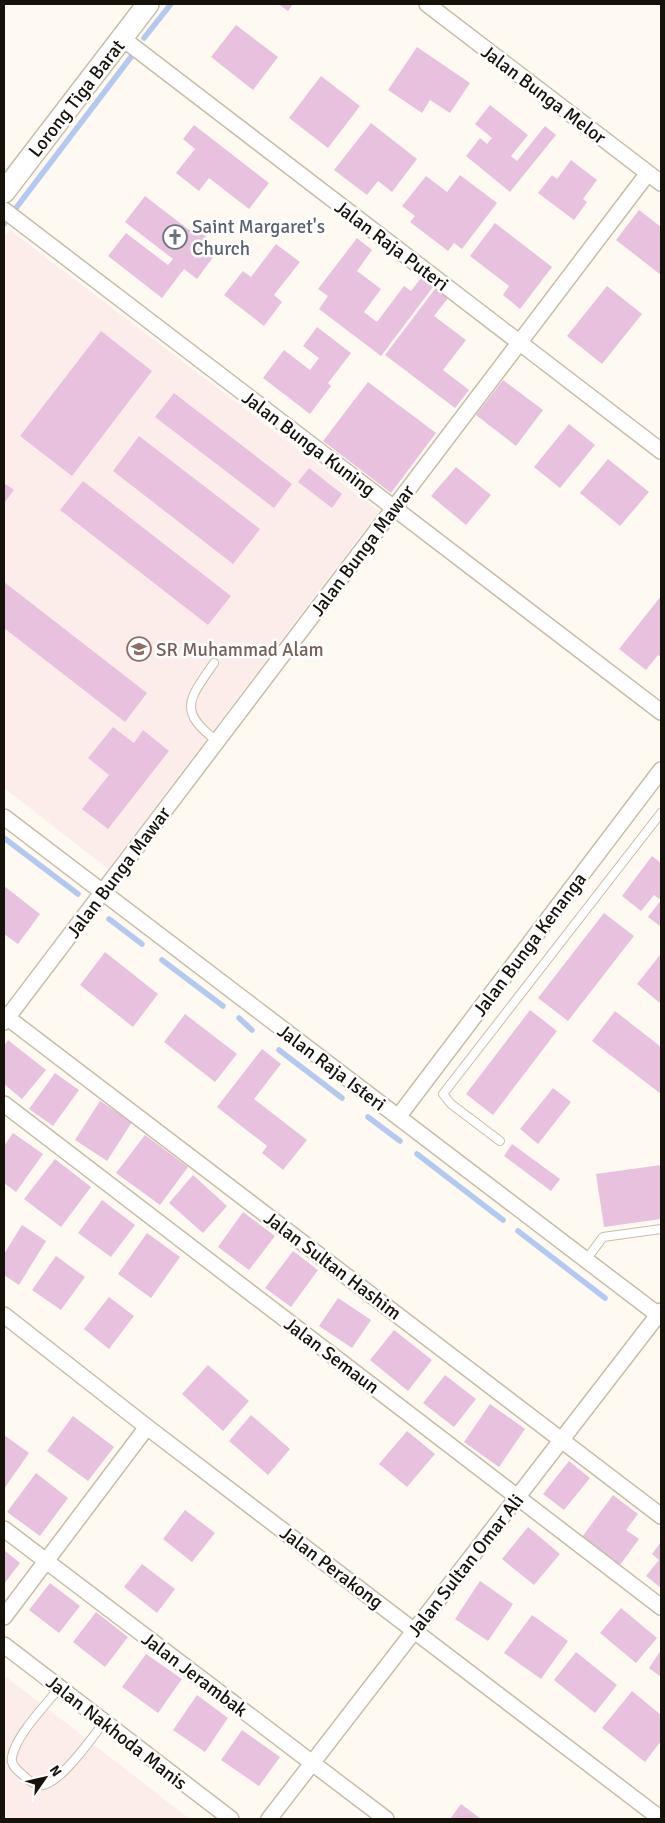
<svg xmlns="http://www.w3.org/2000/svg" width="665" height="1823" font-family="Signika,sans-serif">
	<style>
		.education { fill: #fdedea }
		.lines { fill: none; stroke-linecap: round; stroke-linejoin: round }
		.stream { stroke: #b3c9ef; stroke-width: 5.5 }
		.building { fill: #e8c1de }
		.service-casing { stroke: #c7bda7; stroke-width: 10 }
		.minor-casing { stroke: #c7bda7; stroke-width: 18 }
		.secondary-casing { stroke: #c7bda7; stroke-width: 24 }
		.service { stroke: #fff; stroke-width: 8 }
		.minor { stroke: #fff; stroke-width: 15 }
		.secondary { stroke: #fff; stroke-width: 21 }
		.labels { text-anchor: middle; stroke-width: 5; stroke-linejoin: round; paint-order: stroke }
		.street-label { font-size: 19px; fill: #16120a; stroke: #fff }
		.worship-label { font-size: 19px; fill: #5b616d; stroke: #fff; text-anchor: start }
		.education-label { font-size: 19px; fill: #785e54; stroke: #fff; text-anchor: start }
	</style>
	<rect width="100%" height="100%" fill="#fffaf1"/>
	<path class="education" d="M10 230 379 511 108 869 4 788V237Z
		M4 1675 190 1819H4Z"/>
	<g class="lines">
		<path class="stream" d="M144 38 171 4
			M16 208 131 57
			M4 224 6 221
			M4 838 78 894
			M109 919 142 944
			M162 960 223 1006
			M239 1018 252 1030
			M279 1050 342 1098
			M368 1117 400 1141
			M417 1154 503 1220
			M518 1231 605 1298"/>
	</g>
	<path class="building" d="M278 4H293L288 11Z
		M236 25 278 57 253 90 211 57Z
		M417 47 470 83 450 113 430 100 422 113 388 90Z
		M321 76 360 106 328 148 289 118Z
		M490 105 528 135 511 156 517 161 545 126 556 135 510 192 466 156 480 138 487 144 492 138 475 124Z
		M371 123 417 159 392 192 378 181 367 195 334 170Z
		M194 125 269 183 249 209 209 178 199 191 176 173 195 149 183 139Z
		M571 160 597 180 583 199 587 202 574 220 538 193 552 175 557 179Z
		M460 175 497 203 462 249 454 243 448 251 410 222 415 216 402 206 426 176 447 192Z
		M145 196 193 233 202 221 212 228 203 240 217 252 197 279 184 269 162 298 108 256 126 233 168 265 173 259 125 222Z
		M639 210 661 227V275L616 240Z
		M495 223 552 267 520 309 503 295 509 286 470 256Z
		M357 238 372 250 357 271 381 289 364 312 377 322 404 286 411 291 421 278 433 287 381 356 319 309 328 296 318 289Z
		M276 244 300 262 274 295 282 302 264 326 224 295 243 271 251 277Z
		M607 286 642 314 602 364 567 336Z
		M435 289 448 298 434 316 466 340 443 370 469 390 455 408 385 355Z
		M317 327 351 353 328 383 331 386 310 414 263 378 284 350 310 370 319 358 303 346Z
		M101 331 152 371 72 476 20 436Z
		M503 380 543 410 516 446 476 415Z
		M368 382 436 433 391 493 323 441Z
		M174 393 292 484 274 508 155 417Z
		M569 424 595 445 560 488 534 467Z
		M139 436 260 529 233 564 113 471Z
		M608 459 649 492 620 526 580 493Z
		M456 467 491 495 466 525 431 496Z
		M309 468 342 494 332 508 298 482Z
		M83 481 231 596 208 625 60 510Z
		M4 483 14 490 4 503Z
		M4 582 147 693 125 722 4 628Z
		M661 596V657L658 655 646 670 619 649Z
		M113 727 134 743 143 730 169 751 108 829 82 809 109 775 88 758Z
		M652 856 661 863V924L660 926 648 917 661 900 654 895 641 911 622 896Z
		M4 886 40 914 18 944 4 934Z
		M604 913 634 936 568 1021 538 998Z
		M105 952 158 994 133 1027 80 985Z
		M660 955 661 956V1004L637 984Z
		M530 1010 557 1031 493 1115 466 1094Z
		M615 1011 661 1047V1094L592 1041Z
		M185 1014 237 1054 215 1082 164 1042Z
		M8 1040 46 1070 22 1099 4 1084V1046Z
		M262 1049 281 1064 254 1099 307 1140 283 1170 262 1153 267 1146 217 1107Z
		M55 1073 79 1090 53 1126 29 1109Z
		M553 1088 571 1102 538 1144 520 1129Z
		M100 1101 132 1122 107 1161 75 1140Z
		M13 1133 43 1154 16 1192 4 1183V1146Z
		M145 1135 188 1167 160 1205 116 1173Z
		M512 1144 560 1179 551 1191 504 1156Z
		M55 1159 91 1187 61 1227 24 1199Z
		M661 1165V1219L604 1227 596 1174Z
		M193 1175 227 1206 203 1233 169 1203Z
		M102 1200 135 1225 111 1257 78 1233Z
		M243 1212 275 1236 249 1270 218 1247Z
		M22 1225 46 1241 19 1285 4 1275V1254Z
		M147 1233 180 1257 151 1298 118 1274Z
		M293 1251 318 1270 291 1307 265 1288Z
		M56 1256 85 1277 61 1310 32 1290Z
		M109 1297 134 1316 109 1349 84 1329Z
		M338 1298 371 1320 352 1348 319 1326Z
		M394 1330 432 1360 408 1391 370 1360Z
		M208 1365 249 1401 223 1431 182 1394Z
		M445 1375 476 1399 454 1427 423 1403Z
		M490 1404 525 1429 499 1467 464 1442Z
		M251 1415 290 1449 268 1475 229 1441Z
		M73 1416 114 1447 88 1481 47 1451Z
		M407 1431 435 1454 407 1487 379 1464Z
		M4 1435 29 1453 4 1489Z
		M569 1461 590 1478 564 1510 543 1494Z
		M36 1473 68 1498 40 1536 7 1512Z
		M613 1495 638 1514 626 1530 639 1539 620 1565 582 1537Z
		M185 1510 215 1533 192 1562 163 1539Z
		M528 1527 560 1554 534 1585 502 1559Z
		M661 1542V1588L646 1576 659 1560 652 1554Z
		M4 1550 20 1563 4 1584Z
		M142 1564 175 1589 157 1613 124 1587Z
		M480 1581 513 1604 488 1641 455 1619Z
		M50 1583 80 1606 59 1633 29 1610Z
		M621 1608 657 1638 636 1663 600 1633Z
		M96 1612 128 1637 105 1667 73 1642Z
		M532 1615 568 1641 541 1679 504 1653Z
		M661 1650V1677L649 1668Z
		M576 1652 617 1685 595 1713 554 1680Z
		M146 1654 182 1679 158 1713 122 1687Z
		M632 1691 661 1715V1741L645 1762 602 1728Z
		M197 1695 228 1718 205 1752 173 1730Z
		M242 1730 280 1757 259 1786 221 1760Z
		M461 1804 481 1819H450Z"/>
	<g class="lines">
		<g class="service-casing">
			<path id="service" d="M214 663C189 699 177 711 217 741
				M500 1141 451 1104 443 1094 661 813
				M586 1260 603 1237 661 1229
				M59 1688C45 1706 16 1735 12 1757 10 1765 18 1771 23 1775 28 1780 36 1786 43 1785 61 1782 93 1737 104 1722"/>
		</g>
		<g class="minor-casing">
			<path id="minor" d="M427 4 661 183
				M122 38 661 451
				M4 210 661 712
				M4 817 661 1317
				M4 1015 661 1516
				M4 1022 648 173
				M4 1104 661 1607
				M398 1117 661 770
				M4 1315 147 1427 661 1819
				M4 1529 386 1819
				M4 1617 147 1427
				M4 1645 231 1819
				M269 1819 661 1311"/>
		</g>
		<g class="secondary-casing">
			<path id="secondary" d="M4 192 148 4"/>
		</g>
		<use href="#service" class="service"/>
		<use href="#minor" class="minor"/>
		<use href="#secondary" class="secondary"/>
	</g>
	<defs>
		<g id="church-ring" transform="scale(1.25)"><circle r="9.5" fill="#fff" stroke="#6b7280" stroke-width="1.5"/><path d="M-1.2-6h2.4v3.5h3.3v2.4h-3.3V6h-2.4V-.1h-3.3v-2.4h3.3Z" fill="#6b7280"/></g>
		<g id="school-ring" transform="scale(1.25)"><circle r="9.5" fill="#fff" stroke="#8d6e63" stroke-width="1.5"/><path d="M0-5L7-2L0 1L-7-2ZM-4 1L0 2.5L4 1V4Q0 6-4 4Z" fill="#8d6e63"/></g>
	</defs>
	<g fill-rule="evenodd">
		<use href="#church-ring" x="175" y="237"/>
		<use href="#school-ring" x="139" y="649"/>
	</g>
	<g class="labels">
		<g class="street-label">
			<text transform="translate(544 94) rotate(37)" y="7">Jalan Bunga Melor</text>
			<text transform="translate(76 98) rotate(-52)" y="7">Lorong Tiga Barat</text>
			<text transform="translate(392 245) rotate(37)" y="7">Jalan Raja Puteri</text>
			<text transform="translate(309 443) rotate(37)" y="7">Jalan Bunga Kuning</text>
			<text transform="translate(362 550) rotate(-53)" y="7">Jalan Bunga Mawar</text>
			<text transform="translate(118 872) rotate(-53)" y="7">Jalan Bunga Mawar</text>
			<text transform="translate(529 944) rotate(-53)" y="7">Jalan Bunga Kenanga</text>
			<text transform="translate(332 1067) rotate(37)" y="7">Jalan Raja Isteri</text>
			<text transform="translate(333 1265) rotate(37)" y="7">Jalan Sultan Hashim</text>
			<text transform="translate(332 1355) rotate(37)" y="7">Jalan Semaun</text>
			<text transform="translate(465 1565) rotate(-52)" y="7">Jalan Sultan Omar Ali</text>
			<text transform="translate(332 1567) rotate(37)" y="7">Jalan Perakong</text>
			<text transform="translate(195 1674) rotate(37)" y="7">Jalan Jerambak</text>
			<text transform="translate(117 1732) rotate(38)" y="7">Jalan Nakhoda Manis</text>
		</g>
		<g class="worship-label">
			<text x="192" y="233">Saint Margaret's<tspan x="192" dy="22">Church</tspan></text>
		</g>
		<g class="education-label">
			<text x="156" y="656">SR Muhammad Alam</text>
		</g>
	</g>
	<rect width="665" height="1823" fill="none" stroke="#16120a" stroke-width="10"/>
	<g transform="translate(45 1778) rotate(56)" stroke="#ffffff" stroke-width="4" paint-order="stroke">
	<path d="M0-4L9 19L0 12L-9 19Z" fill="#16120a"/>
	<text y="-8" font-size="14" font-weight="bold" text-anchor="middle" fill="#16120a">N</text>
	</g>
</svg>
